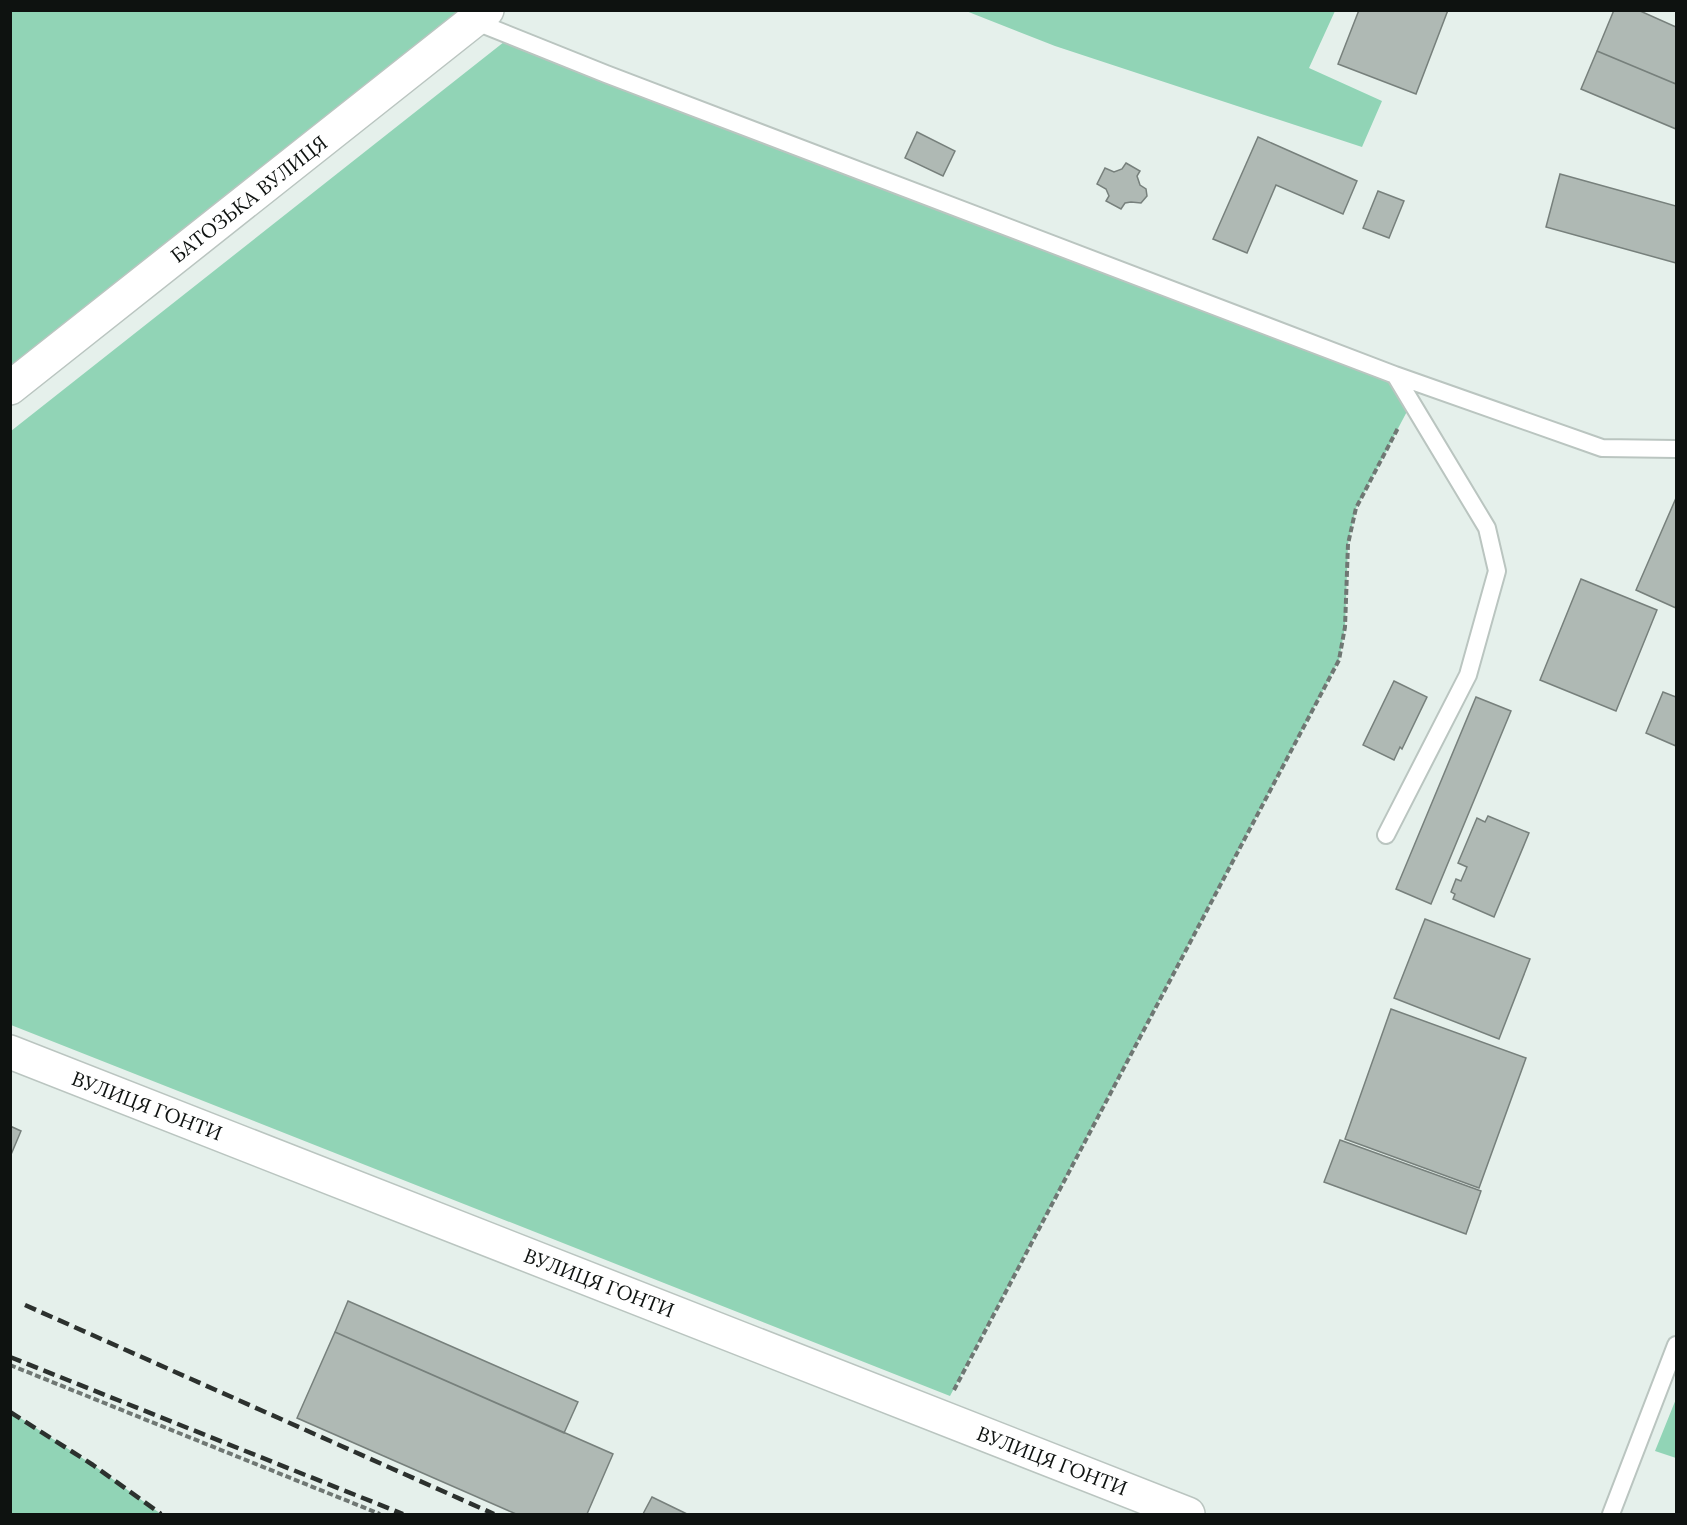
<svg xmlns="http://www.w3.org/2000/svg" width="1687" height="1525" font-family="Lora,serif">
	<style>
		.green { fill: #91d4b6 }
		.building { fill: #afb9b4; stroke: #77807c; stroke-width: 1.5 }
		.lines { fill: none; stroke-linecap: round; stroke-linejoin: round }
		.service-casing { stroke: #bac5c0; stroke-width: 20 }
		.minor-casing { stroke: #bac5c0; stroke-width: 36 }
		.tertiary-casing { stroke: #bac5c0; stroke-width: 36 }
		.path { stroke: #6f7773; stroke-width: 4; stroke-dasharray: 6 3; stroke-linecap: butt }
		.service { stroke: #fff; stroke-width: 16 }
		.minor { stroke: #fff; stroke-width: 33 }
		.tertiary { stroke: #fff; stroke-width: 33 }
		.rail { stroke: #2c312e; stroke-width: 4.5; stroke-dasharray: 12 6; stroke-linecap: butt }
		.labels { text-anchor: middle; stroke-width: 4.5; stroke-linejoin: round; paint-order: stroke }
		.street-label { font-size: 20px; fill: #0e1210; stroke: #fff }
	</style>
	<rect width="100%" height="100%" fill="#e5f0eb"/>
	<path class="green" d="M11 11H487L11 388Z
		M966 11H1335L1309 68 1382 101 1362 147 1055 46Z
		M513 35 1395 375 1412 402 1356 508 1348 544 1345 627 1339 660 950 1396 11 1025V431Z
		M1676 1399V1458L1655 1451Z
		M11 1412 93 1465 161 1514H11Z"/>
	<path class="building" d="M1359 10H1448L1416 94 1338 64Z
		M1614 10H1638L1676 27V84L1597 51Z
		M1597 51 1676 84V129L1581 89Z
		M917 132 955 151 943 176 905 158Z
		M1258 137 1357 181 1343 214 1276 185 1247 253 1213 239Z
		M1126 163 1140 171 1137 176 1140 185 1146 189 1147 196 1141 203 1131 202 1125 203 1121 209 1106 201 1109 196 1106 189 1097 184 1105 168 1114 172 1122 169Z
		M1560 174 1676 206V263L1546 227Z
		M1378 191 1404 201 1389 238 1363 228Z
		M1676 498V608L1636 590Z
		M1581 579 1657 610 1616 711 1540 680Z
		M1394 681 1427 697 1402 749 1400 747 1394 760 1363 745Z
		M1663 692 1676 697V746L1646 733Z
		M1476 697 1511 711 1431 904 1396 889Z
		M1488 816 1529 833 1494 917 1453 899 1455 894 1451 892 1456 879 1461 881 1467 867 1458 863 1477 818 1485 822Z
		M1425 919 1530 959 1499 1039 1394 998Z
		M1391 1009 1526 1058 1479 1188 1345 1139Z
		M10 1126 21 1131 10 1157Z
		M1340 1140 1481 1191 1466 1234 1324 1182Z
		M348 1301 578 1402 564 1433 335 1332Z
		M335 1332 613 1454 587 1514H516L297 1418Z
		M652 1497 687 1514H643Z"/>
	<g class="lines">
		<g class="service-casing">
			<path id="service" d="M474 21 606 74 1395 375 1602 448 1676 449
				M1386 835 1468 675 1497 571 1487 528 1395 375
				M1611 1514 1676 1345"/>
		</g>
		<g class="minor-casing">
			<path id="minor" d="M10 1052 1188 1514"/>
		</g>
		<g class="tertiary-casing">
			<path id="tertiary" d="M10 388 487 10"/>
		</g>
		<path class="path" d="M10 1365 380 1514
			M954 1390 1339 660 1345 627 1348 544 1356 508 1398 428"/>
		<use href="#service" class="service"/>
		<use href="#minor" class="minor"/>
		<use href="#tertiary" class="tertiary"/>
		<path class="rail" d="M25 1305 494 1514
			M10 1357 403 1514
			M10 1412 93 1465 161 1514"/>
	</g>
	<g class="labels">
		<g class="street-label">
			<text transform="translate(249 199) rotate(-38)" y="7">БАТОЗЬКА ВУЛИЦЯ</text>
			<text transform="translate(147 1106) rotate(21)" y="7">ВУЛИЦЯ ГОНТИ</text>
			<text transform="translate(599 1283) rotate(21)" y="7">ВУЛИЦЯ ГОНТИ</text>
			<text transform="translate(1052 1461) rotate(21)" y="7">ВУЛИЦЯ ГОНТИ</text>
		</g>
	</g>
	<rect width="1687" height="1525" fill="none" stroke="#0e1210" stroke-width="24"/>
</svg>
